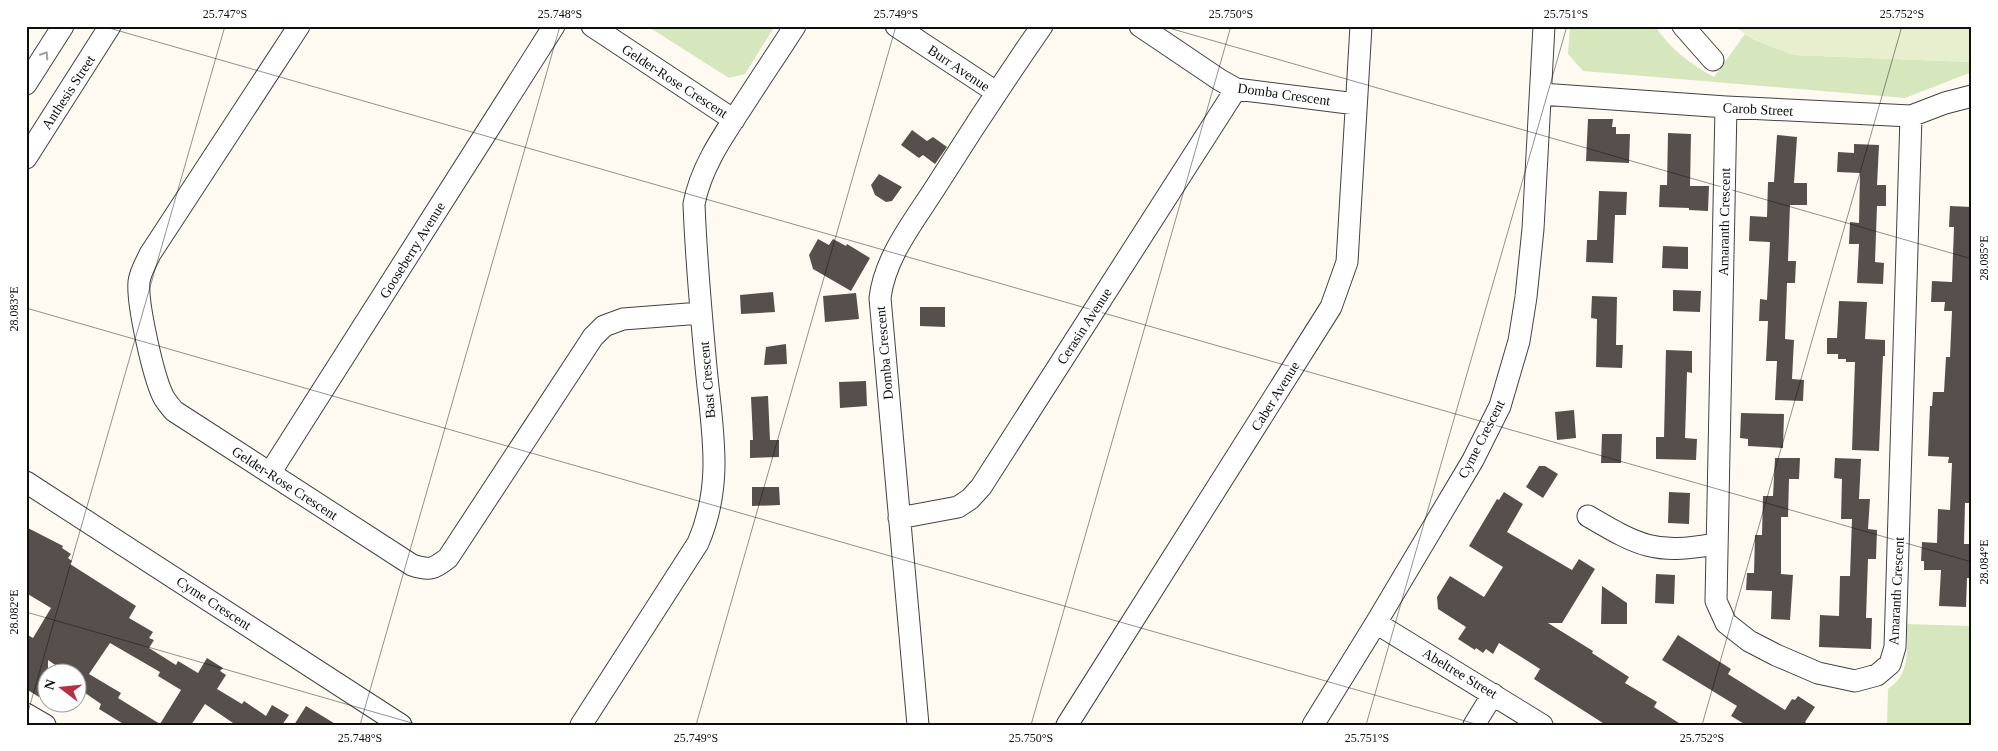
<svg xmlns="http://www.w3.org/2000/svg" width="1998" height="751" font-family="Georgia,serif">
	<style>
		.green { fill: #d7e7bd }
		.pitch { fill: #e7efce }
		.building { fill: #574f4c; fill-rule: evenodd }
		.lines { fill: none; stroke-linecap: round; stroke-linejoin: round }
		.minor-casing { stroke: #424242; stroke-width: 23 }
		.minor { stroke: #fff; stroke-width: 21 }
		.oneway { stroke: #9f9f9f }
		.ticks { fill: none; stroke: #0f0f0f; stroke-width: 1; stroke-opacity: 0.45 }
		.labels { text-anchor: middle; stroke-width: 5; stroke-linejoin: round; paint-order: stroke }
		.street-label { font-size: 14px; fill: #0f0f0f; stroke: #fff }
		.neatline { fill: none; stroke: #0f0f0f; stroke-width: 2 }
		.ticks-label { font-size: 12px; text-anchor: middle; fill: #0f0f0f }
	</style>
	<rect width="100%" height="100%" fill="#fefaf2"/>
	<path class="green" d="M647 26H775L745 74 729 78Z
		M1570 26H1655C1670 49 1690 64 1714 77L1745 34 1755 40 1794 55 1972 62V72L1905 98 1583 71 1568 54Z
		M1907 624 1972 626V725H1887L1888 689C1912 673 1906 649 1907 624Z"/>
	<path class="pitch" d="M1735 26H1972V62L1794 55C1773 48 1752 41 1735 26Z"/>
	<path class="building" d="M1588 119H1613L1612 127H1616V134H1630L1629 163 1586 161Z
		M912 130 927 141 933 137 947 147 935 164 923 155 919 158 901 145Z
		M1668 133 1691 134 1690 186H1709L1708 211 1689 210V208L1659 207 1660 185H1667Z
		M1777 135 1797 137 1794 183H1807V205H1790L1788 261H1796L1795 283H1787L1785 339 1794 340 1792 379 1804 380 1803 401 1775 400 1777 361H1766L1768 321H1759L1760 299 1767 300 1770 242 1749 241 1750 216 1767 217 1768 182H1774Z
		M1854 144 1879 145 1877 185H1886V206H1877L1875 262 1884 263 1883 284 1857 283 1859 244H1849L1850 222 1859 223 1860 173 1837 172 1838 152 1854 153Z
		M879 174 902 187 892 201 886 202 875 195 871 185Z
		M1599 191 1627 192 1626 215H1615L1613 263 1586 262 1587 240H1597Z
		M1950 206 1972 207V503H1965L1964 544H1972V578H1967L1966 607 1939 606 1941 570H1924V561H1921L1922 542 1937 543 1938 509 1950 510 1952 463H1948L1949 457 1928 456 1930 406H1932L1933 392H1944L1946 357H1950L1952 311H1944L1945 302H1931L1932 281 1952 282 1954 227H1949Z
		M818 239 829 245 833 239 846 246 847 244 870 258 851 291 813 269 809 255Z
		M1663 246 1688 247V269L1662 268Z
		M1673 290 1701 291 1700 312 1673 311Z
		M773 292 775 312 741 314 740 295Z
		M856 293 859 319 825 322 823 296Z
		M1592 296 1617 297 1616 345H1623L1622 368 1596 367 1597 319 1591 318Z
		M1839 301 1867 302 1865 339 1885 340V356H1883L1879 451 1852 450 1855 362H1846V359H1838V354H1827V338H1837Z
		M920 307H945V327L920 326Z
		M786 344 787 364 764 365 766 347Z
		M1666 350 1692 351V373L1687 372 1685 438 1697 439 1696 460 1656 459V437H1664Z
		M866 381 867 406 840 408 839 382Z
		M768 396 770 440H779V457L750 458V440H753L751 397Z
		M1574 410 1576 438 1557 440 1555 412Z
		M1741 413 1784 414 1783 448 1748 446V439L1740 438Z
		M1602 434H1622L1621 463H1601Z
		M1775 458H1800L1799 479H1789L1788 517H1781V574L1793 575 1790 620 1771 619 1772 591 1746 590 1747 573H1754L1755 535H1762L1763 496H1773Z
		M1835 458 1861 459 1859 499H1870L1868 529 1877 530 1876 559H1868L1866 618H1872L1871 649 1819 647 1820 615 1839 616 1840 576H1850L1852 519H1841L1842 479 1834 478Z
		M1539 466H1545L1558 474 1543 498 1526 487Z
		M752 487H779L780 505 752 506Z
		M1504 492 1523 504 1507 532 1572 570 1579 559 1595 569 1562 623H1548L1593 651 1592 653 1629 677 1625 683 1657 702 1654 707 1682 725H1606L1534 679 1540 669 1499 643 1493 654 1486 649 1483 653 1476 648 1475 650 1458 639 1466 627 1438 609 1437 597 1450 576 1484 597 1503 567 1469 546 1497 499 1499 500Z
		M1669 492 1690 493 1689 524 1668 523Z
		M26 527 63 546 62 548 71 554 68 558 72 561 70 564 136 606 129 618 153 632 149 638 154 640 149 648 176 665 178 661 198 673 207 658 223 668 220 671 226 675 217 689 242 704 244 701 266 716 272 705 289 715 282 725H236L205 704 191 725H125L99 709 101 704 78 688V674H68L48 660V683L39 697 26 689V634L33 638 51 608 26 593ZM110 643 160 672 158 676 181 690 160 724 118 698 121 693 89 674Z
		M1656 574 1675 575 1674 604 1655 603Z
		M1602 586 1627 603V624H1601Z
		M1678 635 1731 669 1728 674 1785 710 1792 699 1795 700 1798 696 1815 707 1805 722 1809 725H1746L1731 716 1737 706 1662 660Z
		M306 706 337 725H294Z"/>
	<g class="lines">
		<g class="minor-casing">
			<path id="minor" d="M299 26 150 254C146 263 140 272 139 282 137 304 153 375 163 396 166 402 170 406 174 411L412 565C430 571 434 569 448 558L593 337 604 326 623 319 701 313
				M592 26 734 120
				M896 26 996 92
				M1140 26 1220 80 1236 89 1356 104
				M1683 26 1713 60
				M26 84 63 26
				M1541 94 1726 107 1911 116 1945 103 1972 96
				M1726 107 1716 601 1726 623 1749 641 1776 655 1818 673 1855 681 1877 675 1890 664 1895 647 1911 116
				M26 158 110 26
				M270 473 554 26
				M26 482 401 725
				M1588 516C1639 546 1655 555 1715 544
				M899 518 958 507 970 499 981 487 1236 89
				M1376 623 1542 725
				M26 714 45 725
				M581 725 698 543C724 483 712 430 706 367 701 313 696 259 694 204 701 166 725 133 746 101 762 76 779 51 795 26
				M918 725 880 298C885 256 915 220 937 185 971 131 1006 78 1042 26
				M1067 725 1331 307 1347 262 1361 26
				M1313 725 1376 623 1473 460 1500 406 1519 341 1526 297 1533 229 1544 26
				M1474 725 1493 694"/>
		</g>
		<use href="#minor" class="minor"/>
	</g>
	<defs><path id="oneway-chevron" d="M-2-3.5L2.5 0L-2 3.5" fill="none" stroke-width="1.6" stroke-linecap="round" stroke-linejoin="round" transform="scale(1.25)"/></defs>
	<use class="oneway" href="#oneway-chevron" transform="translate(45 55) rotate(-58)"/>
	<path class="ticks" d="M102 26 1972 562M1162 26 1972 259M26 308 1479 725M26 612 419 725M26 719 225 26M360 725 560 26M696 725 896 26M1031 725 1231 26M1366 725 1567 26M1702 725 1902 26"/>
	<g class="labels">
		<g class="street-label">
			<text transform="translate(959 68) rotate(34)" y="5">Burr Avenue</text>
			<text transform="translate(675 81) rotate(33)" y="5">Gelder-Rose Crescent</text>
			<text transform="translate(68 92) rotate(-57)" y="5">Anthesis Street</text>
			<text transform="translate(1284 94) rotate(8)" y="5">Domba Crescent</text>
			<text transform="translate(1758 109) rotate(3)" y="5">Carob Street</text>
			<text transform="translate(1724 222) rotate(-89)" y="5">Amaranth Crescent</text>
			<text transform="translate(412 250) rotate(-58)" y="5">Gooseberry Avenue</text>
			<text transform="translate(1084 326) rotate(-57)" y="5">Cerasin Avenue</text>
			<text transform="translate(884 353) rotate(-95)" y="5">Domba Crescent</text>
			<text transform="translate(707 380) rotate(-95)" y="5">Bast Crescent</text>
			<text transform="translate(1275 396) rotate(-58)" y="5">Caber Avenue</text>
			<text transform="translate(1481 439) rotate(-63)" y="5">Cyme Crescent</text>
			<text transform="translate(285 483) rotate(33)" y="5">Gelder-Rose Crescent</text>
			<text transform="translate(1896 591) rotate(-87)" y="5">Amaranth Crescent</text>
			<text transform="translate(214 603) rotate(33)" y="5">Cyme Crescent</text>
			<text transform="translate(1460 673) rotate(31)" y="5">Abeltree Street</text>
		</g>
	</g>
	<rect width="1998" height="751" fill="none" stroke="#ffffff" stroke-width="55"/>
	<g transform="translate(62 688) rotate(286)"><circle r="24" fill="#ffffff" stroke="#9f9f9f"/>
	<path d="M0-4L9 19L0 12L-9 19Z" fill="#b82e43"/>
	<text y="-8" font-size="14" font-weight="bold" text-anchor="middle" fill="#0f0f0f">N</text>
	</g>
	<rect x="28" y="28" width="1942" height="696" class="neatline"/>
	<g class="ticks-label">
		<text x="225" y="18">25.747°S</text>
		<text x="560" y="18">25.748°S</text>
		<text x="896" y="18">25.749°S</text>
		<text x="1231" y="18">25.750°S</text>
		<text x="1566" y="18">25.751°S</text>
		<text x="1902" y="18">25.752°S</text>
		<text transform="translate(1984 258) rotate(-90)" y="4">28.085°E</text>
		<text transform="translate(14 309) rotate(-90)" y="4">28.083°E</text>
		<text transform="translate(1984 562) rotate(-90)" y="4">28.084°E</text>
		<text transform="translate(14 612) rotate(-90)" y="4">28.082°E</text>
		<text x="360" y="742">25.748°S</text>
		<text x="696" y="742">25.749°S</text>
		<text x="1031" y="742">25.750°S</text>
		<text x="1367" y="742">25.751°S</text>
		<text x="1702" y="742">25.752°S</text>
	</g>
</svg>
